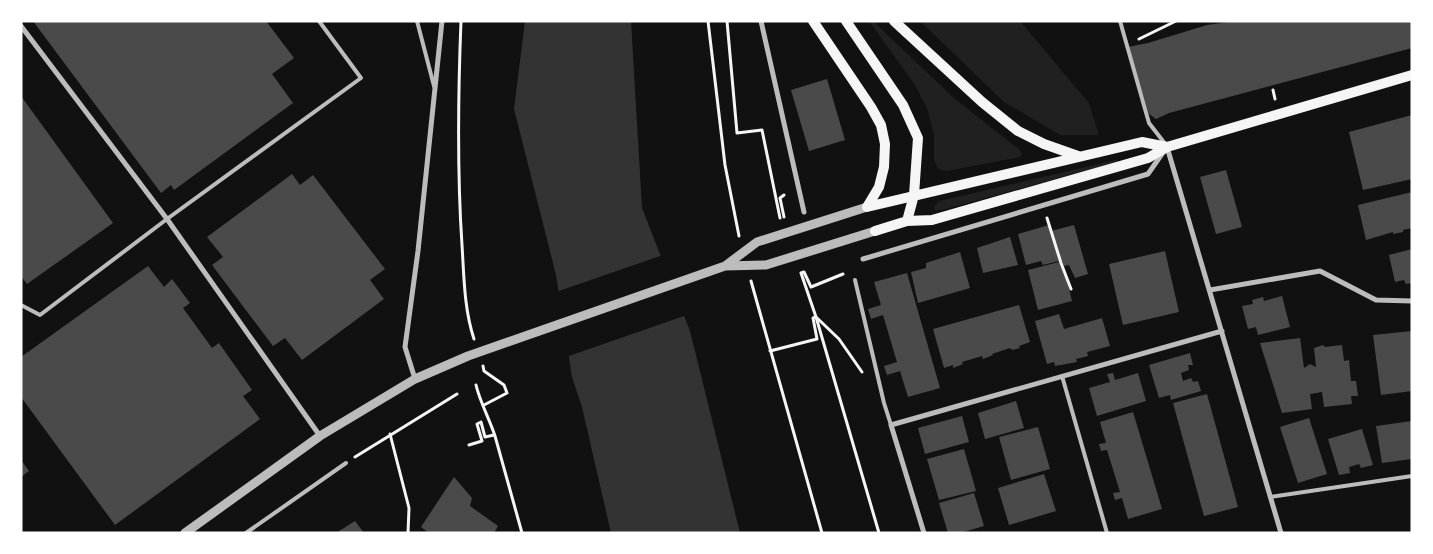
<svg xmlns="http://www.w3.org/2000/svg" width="1433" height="554" font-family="Ubuntu,sans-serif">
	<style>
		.green { fill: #202020 }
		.water { fill: #333 }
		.pier { fill: #111 }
		.building { fill: #4a4a4a }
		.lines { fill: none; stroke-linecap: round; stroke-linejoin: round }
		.path { stroke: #f5f5f5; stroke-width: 3 }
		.service { stroke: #bcbcbc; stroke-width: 4 }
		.minor { stroke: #bcbcbc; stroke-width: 5 }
		.tertiary { stroke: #bcbcbc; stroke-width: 9 }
		.secondary { stroke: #f5f5f5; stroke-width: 10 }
	</style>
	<rect width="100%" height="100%" fill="#111"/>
	<path class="green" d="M869 21H873L955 99 1020 150 1022 154 1020 157 947 171 938 169 934 160V135L927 108 915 85Z
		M920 21H1020L1089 103 1099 135H1060L1004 102Z
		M1116 160 1117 162 942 210H935L934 206 939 201Z"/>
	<path class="water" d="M525 21H631L642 208 690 331 740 533H611L582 407 572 377 556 275 514 109Z"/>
	<path class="pier" d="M663 255 687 315 566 357 556 292Z"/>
	<path class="building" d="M33 21H266L294 58 272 74 293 103 174 190 171 185 161 193Z
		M1236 21H1412V48L1169 113 1156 119 1149 114 1128 47 1148 43 1207 25Z
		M827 79 845 140 809 151 791 90Z
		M21 96 113 223 27 284 21 276Z
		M1412 115V179L1363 190 1349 132Z
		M1226 170 1242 227 1216 234 1200 177Z
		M292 174 300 185 313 175 385 269 370 280 384 299 302 360 285 338 273 346 212 265 223 257 207 237Z
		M1412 192V228L1403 230V232L1393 234V232L1366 240 1358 205Z
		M1049 225 1059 261 1043 265 1041 261 1026 265 1018 234Z
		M1074 225 1088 274 1075 278 1069 265 1064 266 1061 260 1051 231Z
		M1010 237 1018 265 983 273 977 248Z
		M1412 249V283L1406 284 1404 280 1395 282 1389 255Z
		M1165 251 1179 312 1123 325 1109 264Z
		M960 252 970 288 918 303 911 272 926 268V263Z
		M1059 262 1067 281 1072 301 1038 310 1028 270Z
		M148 266 164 287 172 279 190 303 183 308 212 348 219 343 252 390 243 396 260 419 115 525 21 397V357Z
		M907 273 940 388 908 397 900 371 887 375 884 366 897 362 883 315 871 319 868 309 881 305 874 282Z
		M1282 296 1290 327 1258 335 1256 327 1248 329 1242 306 1253 304 1252 300 1263 297 1264 301Z
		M1019 305 1030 342 1019 346 1020 348 1012 350 1010 348 992 354 993 355 983 359 982 356 962 362 963 364 953 368V365L944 368 933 329Z
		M1059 314 1064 329 1102 318 1110 346 1087 352 1088 356 1076 359 1077 362 1055 366 1054 362 1047 364 1035 321Z
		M1412 331V391L1381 395 1373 335Z
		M1300 338 1304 368 1310 364 1316 367 1314 348 1323 345 1325 347 1342 345 1344 361 1349 360 1351 381H1356L1358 396H1351L1352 404 1324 407 1322 392 1310 394 1312 409 1282 413 1260 343Z
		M1190 353 1193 365H1188L1189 370 1181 373 1183 381 1191 378 1193 382 1198 381 1201 391 1171 400 1170 395 1159 398 1149 365Z
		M1113 373 1115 380 1138 373 1146 401 1097 416 1089 388 1110 382 1107 374Z
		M1207 394 1238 507 1204 516 1173 403Z
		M1016 401 1024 428 985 439 978 413Z
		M1133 412 1162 509 1128 519 1122 498 1115 500 1113 493 1120 492 1107 450 1101 451 1099 444 1106 443 1100 422Z
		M962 416 969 442 925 454 918 428Z
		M1309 418 1327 474 1298 483 1280 427Z
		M1412 421V459L1382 463 1376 426Z
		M1038 427 1050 469 1011 480 999 437Z
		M1362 429 1373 465 1361 468 1359 464 1349 467 1350 473 1339 475 1328 439Z
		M964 449 976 491 939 500 927 459Z
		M21 460 29 471 21 477Z
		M1044 474 1056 511 1009 525 998 488Z
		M454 477 472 498 470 506 498 526 494 533H429L421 527Z
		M974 493 984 526 960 533H948L939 503Z
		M355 521 364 533H336Z"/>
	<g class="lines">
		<path class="path" d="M461 21C458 96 457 171 462 245 464 276 464 309 474 339
			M708 21 725 165 739 236
			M727 21 737 133 762 130 780 218
			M1139 39 1176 21
			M1273 90 1275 99
			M784 195 780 198 784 217
			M1047 218 1061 263 1071 289
			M801 273 816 317 879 533
			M801 273 804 272 811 287 843 274
			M751 281 822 533
			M770 351 817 339 813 318 816 317 839 339 862 372
			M483 366 484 371 504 385 507 393 484 405
			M476 385C480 402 489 418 495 436 504 468 513 500 522 533
			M481 422 485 437 494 435
			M390 434 409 508 408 533
			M469 445 482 441 477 424 481 422
			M355 457 457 394"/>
		<path class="service" d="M417 21 434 86
			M1120 21 1149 123 1166 145
			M855 280 884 403 891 425
			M21 305 40 315 167 219 361 78 319 21
			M1062 376 1107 533
			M1270 497 1412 476
			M246 533 346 463"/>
		<path class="minor" d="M761 21 804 212
			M21 26 167 219 320 436
			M1167 147 1281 533
			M863 259 1148 174 1164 151
			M1210 290 1320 271 1376 300 1412 301
			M415 379 405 347 418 251 442 21
			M924 533 891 425 1222 331"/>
		<path class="tertiary" d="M725 266 766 265 875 231
			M185 533 320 436 415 379 468 356 725 266 757 242 867 207"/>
		<path class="secondary" d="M813 21 871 107 881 125 885 144 884 167 879 187 867 207
			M846 21 903 105 918 138 914 195 907 221
			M894 21 982 102 1018 131 1044 144 1078 156
			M867 207 1142 142 1167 147
			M875 231 907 221 932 220 1148 158 1167 147 1412 75"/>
	</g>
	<rect width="1433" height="554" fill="none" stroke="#ffffff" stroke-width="45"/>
</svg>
